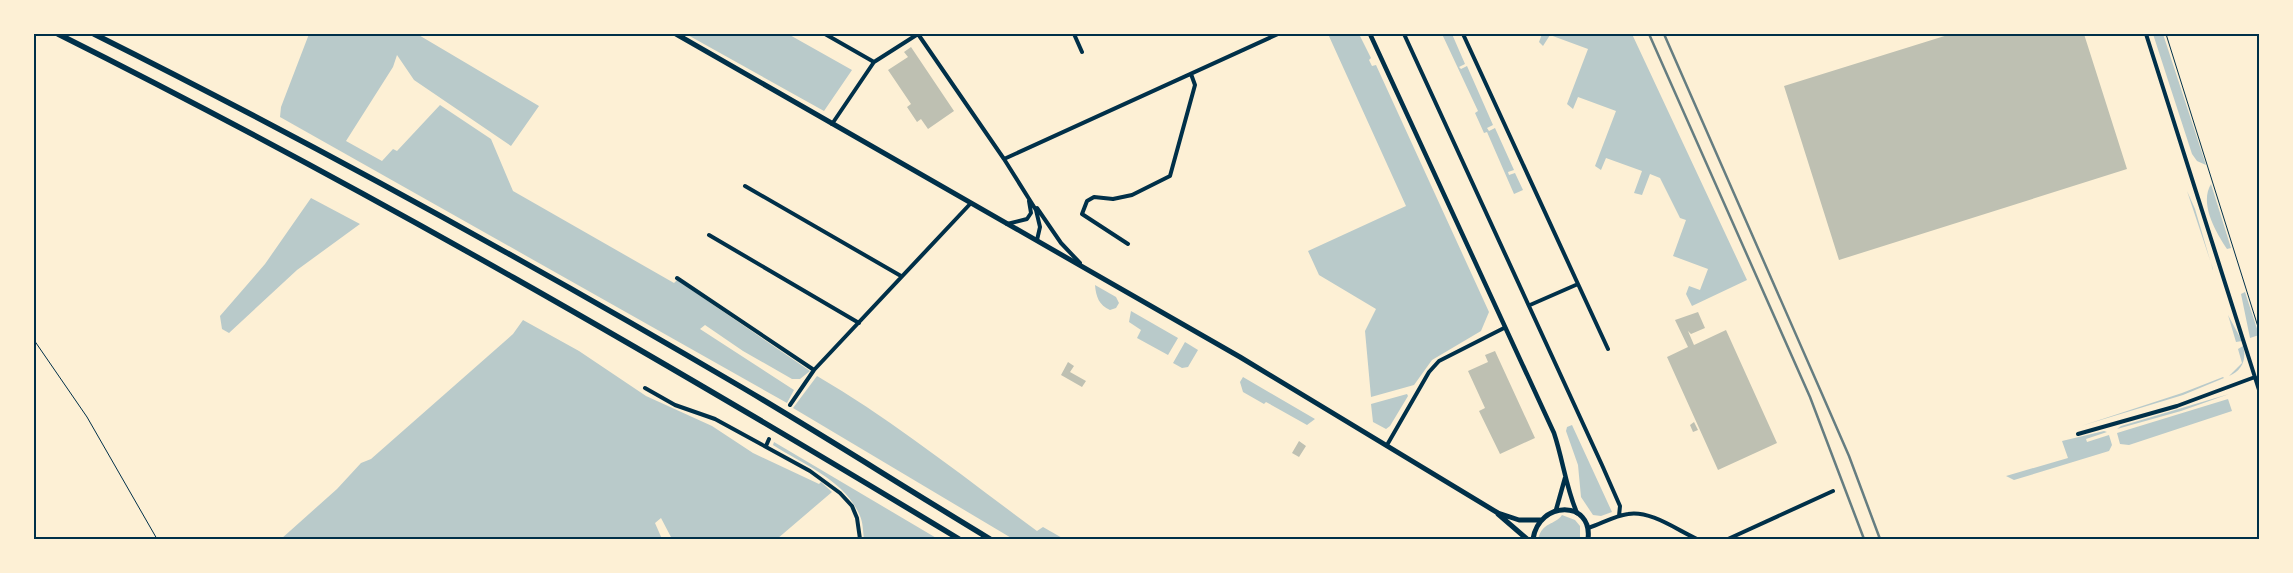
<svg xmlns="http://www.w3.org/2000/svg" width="2293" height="573" font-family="'Fira Sans Condensed',sans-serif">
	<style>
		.green { fill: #b9caca }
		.building { fill: #bec0b2 }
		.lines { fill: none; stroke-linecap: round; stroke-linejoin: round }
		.path { stroke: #003049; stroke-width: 1 }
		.minor { stroke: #003049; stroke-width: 4 }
		.tertiary { stroke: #003049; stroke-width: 4.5 }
		.secondary { stroke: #003049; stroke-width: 5 }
		.trunk { stroke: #003049; stroke-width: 5.5 }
		.rail { stroke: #657d81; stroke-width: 2.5 }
		.neatline { fill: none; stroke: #003049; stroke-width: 2 }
	</style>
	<rect width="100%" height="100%" fill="#fdf0d5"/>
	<path class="green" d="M309 34H417L539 106 511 146 414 80 397 55 393 67 346 141 382 161 393 149 397 151 440 105 491 139 513 191 674 283 677 280 810 371 800 379H792L743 351 705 325 700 329 794 390 787 403 280 117 281 107Z
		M686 34H788L852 70 824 111Z
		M1328 34H1359L1371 58 1369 60 1372 66 1376 65 1489 312 1481 331 1432 360 1414 385 1371 397 1365 331 1376 309 1319 275 1308 251 1406 206Z
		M1442 34H1452L1465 64 1459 67 1461 69 1467 66 1493 125 1487 128 1489 131 1495 128 1514 170 1508 172 1509 175 1515 173 1523 190 1514 194 1487 132 1484 133 1475 113 1478 111Z
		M1542 34H1632L1747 280 1692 306 1686 294 1689 286 1700 290 1708 269 1673 256 1686 220 1680 218 1660 178 1650 174 1642 195 1634 193 1642 171 1606 158 1601 170 1595 166 1616 111 1578 97 1573 109 1567 104 1588 49 1550 35 1543 46 1539 42Z
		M2153 34H2163L2206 165 2197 161 2192 154Z
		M2211 184 2231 248 2227 249C2216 232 2199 204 2211 184Z
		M2187 191 2195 209 2213 270V269Z
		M311 198 360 224 297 270 229 333 222 329 220 316 265 264Z
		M1095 285 1116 297 1119 303 1116 308 1110 310C1099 305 1096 297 1095 285Z
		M2245 292 2259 335 2250 338 2241 294Z
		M1131 311 1178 338 1168 355 1137 338 1141 330 1129 322Z
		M2228 315 2242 341 2236 342Z
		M523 320 579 351 646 396 712 426 753 453 819 484 821 482 832 492 777 539H672L661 518 655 523 662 539H281L337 489 361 463 371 459 513 334Z
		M1185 342 1198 350 1188 367 1182 368 1173 363Z
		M2243 346C2247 359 2242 371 2229 376L2242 363 2238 349Z
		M817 376C894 421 965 478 1037 531L1043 527 1064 539H1013L793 408Z
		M1243 377 1315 419 1307 425 1266 402 1264 404 1243 392 1240 382Z
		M2223 377 2224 378 2183 395 2081 426 2182 393Z
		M1407 394 1408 396 1390 426 1386 429 1373 422 1371 404Z
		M2229 394 2181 411 2117 429 2121 426Z
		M2228 399 2232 411 2129 445 2120 444 2117 433Z
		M1572 425 1612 512 1601 516 1593 515 1581 497 1578 465 1566 431 1567 427Z
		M2104 431 2107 432 2086 439 2087 442 2109 435 2112 445 2109 451 2014 480 2006 476 2068 458 2062 441Z
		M774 442 938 539H864C863 532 863 522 860 516 845 480 804 465 773 445Z
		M1562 515 1575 520 1580 526V539H1538C1543 521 1554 526 1562 515Z"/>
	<path class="building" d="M1951 34H2084L2127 169 1839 260 1784 86Z
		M911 47 954 111 928 129 921 119 917 122 907 107 911 104 888 70 908 57 904 52Z
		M1698 312 1705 328 1691 334 1688 331 1694 345 1726 330 1777 443 1718 470 1667 357 1688 347 1675 320Z
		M1495 351 1535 438 1500 454 1479 411 1485 408 1468 371 1488 362 1485 355Z
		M1068 362 1074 366 1070 372 1086 381 1082 387 1061 375Z
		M1694 422 1698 430 1693 432 1690 425Z
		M1299 441 1306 446 1299 457 1292 453Z"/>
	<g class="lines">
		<path class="path" d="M2166 34 2259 330
			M34 340 87 417 157 539"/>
		<path class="minor" d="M825 34 874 62
			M1074 34 1082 52
			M1404 34 1602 465 1620 506 1619 516
			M1463 34 1578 284 1530 305
			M2146 34 2259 390
			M832 124 874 62 918 34 1004 159 1036 210 1040 227 1037 240
			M1004 159 1278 34
			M745 186 901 276
			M1037 208 1061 243 1080 263
			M1007 224 1027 219 1031 213 1029 201
			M709 235 859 323
			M1128 244 1082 214 1087 201 1094 197 1113 199 1132 195 1170 176 1195 85 1191 74
			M677 278 814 370
			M1578 284 1608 349
			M645 388 675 405 715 419 810 471 840 493 852 506 857 518 860 539
			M790 405 814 370 971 203
			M2078 434 2177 406 2255 377
			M1387 445 1429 372 1439 361 1504 328
			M766 446 769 439
			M1588 528C1601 524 1614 516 1628 514 1650 510 1677 530 1697 539
			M1728 539 1833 491"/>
		<path class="tertiary" d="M1370 34 1554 433C1563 460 1566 488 1577 513
			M1556 510 1565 478"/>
		<path class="secondary" d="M676 34 1240 357 1498 513 1519 520H1541
			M1498 514 1527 539
			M1533 539C1539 500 1593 500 1588 539"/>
		<path class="trunk" d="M58 34C366 188 664 361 959 539
			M94 34C314 144 530 263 743 388 826 437 907 489 990 539"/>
		<path class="rail" d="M1649 34 1810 397 1864 539
			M1664 34 1822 394 1849 456 1880 539"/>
	</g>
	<rect width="2293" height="573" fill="none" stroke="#fdf0d5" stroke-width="70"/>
	<rect x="35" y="35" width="2223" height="503" class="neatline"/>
</svg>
